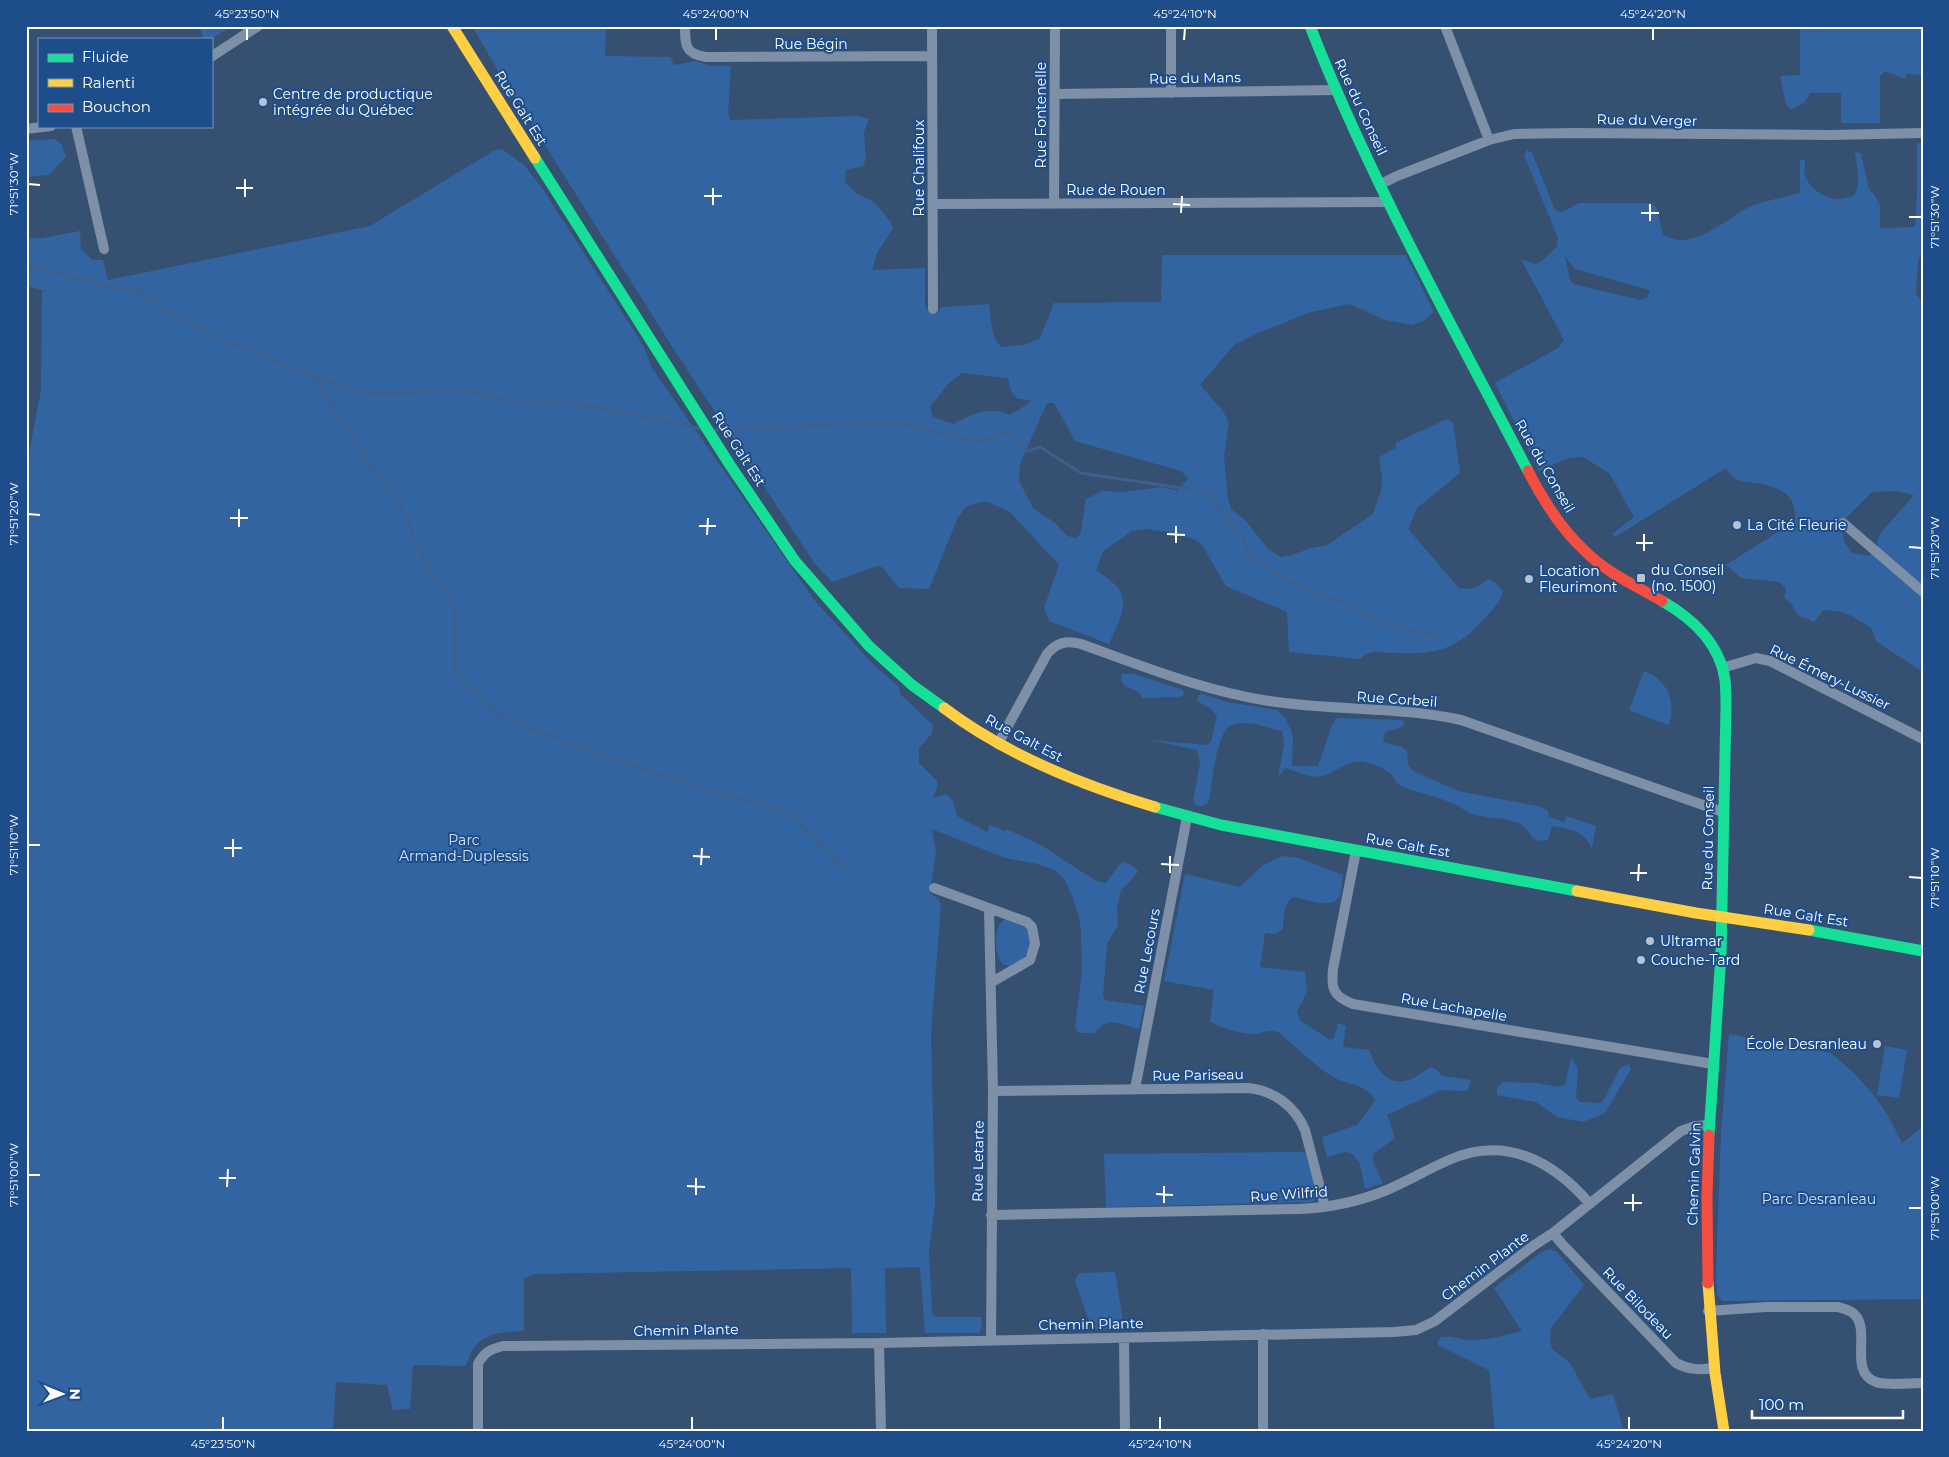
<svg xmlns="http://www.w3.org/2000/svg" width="1949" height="1457" font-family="Montserrat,sans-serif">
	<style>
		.green { fill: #3364a2; fill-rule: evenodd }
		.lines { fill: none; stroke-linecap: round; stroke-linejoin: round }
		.stream { stroke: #3e5f8b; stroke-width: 3 }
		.street { stroke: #7d90a7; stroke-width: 10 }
		.fast { stroke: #16e098; stroke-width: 11 }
		.slow { stroke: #ffcf43; stroke-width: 11 }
		.jam { stroke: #f24e42; stroke-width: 11 }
		.ticks { fill: none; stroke: #fff; stroke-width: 2 }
		.poi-dot { fill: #b9c2ce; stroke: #1e4d8b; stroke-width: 2 }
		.labels { text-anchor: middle; stroke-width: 4; stroke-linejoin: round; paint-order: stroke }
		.street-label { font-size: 14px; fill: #fff; stroke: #1e4d8b }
		.poi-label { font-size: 14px; fill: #fff; stroke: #1e4d8b; text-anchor: start }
		.park-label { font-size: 14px; fill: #d0e2f9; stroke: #1e4d8b }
		.neatline { fill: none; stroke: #fff; stroke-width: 2 }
		.ticks-label { font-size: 12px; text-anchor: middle; fill: #fff }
	</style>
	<rect width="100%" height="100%" fill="#365072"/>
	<path class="green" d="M199 26H232L211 39H204Z
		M472 26H606L605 56 670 57 674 65 696 61 710 66H731L728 113 730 120 858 116 869 119 864 132 866 158 863 166 846 170 845 182 857 194 874 202 891 222 893 228 877 253 872 270 925 268V305L928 311 937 312 942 307 989 304C991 318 991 338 1002 347L1024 345 1040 338 1054 303 1161 302 1162 255H1406L1434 312 1423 321 1412 325 1385 320 1350 304 1311 312 1258 333 1234 345 1200 385 1223 411 1229 423 1224 456 1228 500 1232 510 1245 520 1269 550 1281 557 1292 555 1311 548 1327 545 1373 514 1381 491 1382 477 1379 457 1396 448 1395 443 1447 419 1453 423 1460 473 1417 508 1408 529 1459 588C1462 588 1468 589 1471 589 1489 585 1484 570 1503 591 1501 602 1492 610 1484 619 1449 659 1422 654 1373 652L1366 654 1360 659 1289 652 1287 612 1226 586 1202 545 1196 540 1174 533 1146 529 1132 531 1103 551 1096 570C1101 574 1107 577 1112 582 1134 600 1118 622 1109 644L1049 621 1044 608 1059 565 1010 512 986 501 967 506 958 517 929 589 899 588 882 567 877 566 832 582 815 564 673 348 498 71ZM962 373 1008 378 1010 389 1016 398 1032 401 1010 415C989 405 972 414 953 424L933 417 930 407 949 383ZM1047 403H1054L1075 441 1181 471 1188 478 1178 491 1161 487 1123 492 1103 491 1086 499 1081 532 1077 538 1067 536 1055 523 1033 508 1019 481 1020 464Z
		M1800 26H1923V75L1907 74 1905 79 1885 71 1880 76V123H1841V93H1810L1804 103 1791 109 1786 105 1780 76 1800 75Z
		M54 139 61 144 66 156 49 175 26 177V141Z
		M1917 143H1923V250L1918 261 1916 293 1923 304V672L1877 642 1871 628 1850 615 1837 611 1823 610 1814 622 1798 615 1790 602 1784 598 1786 589 1780 582 1741 578 1726 565 1795 521C1797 494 1779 486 1755 483 1749 482 1741 482 1736 479 1732 477 1729 472 1726 468L1615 537 1612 534 1634 517 1609 473 1583 457 1568 458 1539 471 1495 383 1558 348 1564 340 1521 259 1536 264C1545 260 1549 253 1557 247L1558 238 1524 155 1527 150 1532 153 1555 210 1562 212 1579 203H1650L1656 207 1663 235C1694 253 1726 217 1754 205 1769 200 1785 197 1800 193V160H1805C1805 165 1804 171 1805 175 1809 189 1828 201 1841 199 1846 198 1852 198 1855 194 1862 183 1856 164 1855 152L1861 153 1869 189 1875 196 1880 205V228L1915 227 1917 193ZM1565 256 1575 269 1650 290 1647 298 1640 300 1573 284 1570 280ZM1897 491 1914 495 1879 535 1877 545 1869 556 1852 553 1845 543 1840 524 1872 492Z
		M502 149 525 166 544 191 643 345 652 368 815 601 873 664 899 687 900 694 933 725 932 733 919 748V763L937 781V788L933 798 946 794 953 801 957 816 987 832 990 825 1005 831 1006 829 1041 845 1096 881 1106 883 1119 865 1124 862C1130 864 1135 866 1138 872L1121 891 1117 907 1118 925 1107 944 1103 996 1105 1000 1144 1006 1139 1029C1119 1024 1108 1015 1095 1033H1079L1075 1027 1082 971 1081 935 1080 921 1073 897 1064 879 1056 871 1038 864 1005 858 932 829 936 851 930 893 938 899 941 904 931 1034 935 1204 929 1250 932 1313 936 1317H981L982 1326 979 1333H925L920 1267 885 1268 886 1333H852L851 1268 535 1274 524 1279V1331C493 1333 476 1333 466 1366L413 1365 410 1409 393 1410 387 1385 336 1382 333 1431H26V469L41 390 42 291H45L26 286V239L43 238 80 231 81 249 93 260H103L108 280 370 226 495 150Z
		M1644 671C1668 680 1676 701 1669 725L1629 710Z
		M1122 674H1135L1183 690 1184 695 1179 697 1142 698 1140 693 1125 686 1121 680Z
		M1203 694 1227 702 1277 710 1285 718 1291 730 1293 740 1292 766H1318L1333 723 1337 718 1403 720 1404 724 1399 728 1385 732 1383 742 1402 747 1407 751 1408 764 1413 771 1458 791 1542 807 1548 811 1549 817 1564 822 1566 816 1596 826 1592 848C1583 830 1571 829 1552 826L1548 840C1527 844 1533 829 1518 823 1502 816 1485 819 1469 813 1465 811 1461 807 1456 805 1441 798 1422 793 1406 788 1397 786 1395 778 1390 773 1385 769 1375 765 1369 763 1348 757 1340 771 1322 776 1311 779 1296 771 1285 768L1278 777 1284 745 1282 731C1267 728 1248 719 1232 725 1216 731 1212 784 1209 801 1204 807 1197 809 1193 801L1200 763 1197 750 1150 740 1206 745 1211 742 1217 716 1210 708 1197 701 1199 695Z
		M1283 856 1299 858 1343 875C1342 881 1342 890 1340 895 1333 911 1306 899 1294 897 1283 901 1284 918 1283 929L1276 934 1265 933 1260 967 1305 972 1307 992 1297 1011 1300 1020 1330 1040 1334 1038 1338 1023 1346 1026 1343 1047 1369 1050C1382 1085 1401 1091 1430 1067L1436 1069 1442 1076 1471 1080 1467 1091 1441 1090 1387 1115 1395 1138 1373 1154V1162L1383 1183 1365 1189 1360 1164 1353 1154 1345 1152 1327 1157 1322 1137 1357 1125 1375 1101C1370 1085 1345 1084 1333 1077 1314 1065 1295 1046 1278 1032 1266 1029 1265 1033 1254 1034 1243 1035 1220 1027 1210 1022L1214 990 1164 981 1185 874 1240 887 1263 865Z
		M1004 920C1009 919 1014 922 1019 924 1050 935 1013 983 1000 960 994 950 994 926 1004 920Z
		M1729 1034 1831 1053 1853 1072 1872 1093 1889 1117 1902 1143 1923 1127V1299L1723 1301 1720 1299 1717 1294 1716 1271 1721 1133Z
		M1885 1046 1907 1050 1899 1098 1877 1095Z
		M1571 1057 1578 1069 1576 1098 1579 1102 1600 1103 1603 1101 1620 1068 1629 1064 1631 1069 1605 1113 1583 1122 1557 1117 1536 1102 1497 1095V1088L1503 1082 1537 1083 1558 1087 1565 1085Z
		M1305 1152 1317 1195 1316 1198 1312 1202 1106 1207 1104 1154Z
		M1550 1249 1557 1252 1584 1285 1551 1328 1550 1340 1552 1349 1570 1363 1590 1399 1613 1394 1624 1431H1495L1489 1370 1438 1345 1437 1342 1441 1337C1453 1335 1458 1339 1469 1340 1487 1341 1505 1335 1522 1331L1494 1288 1543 1251Z
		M1115 1272 1123 1321 1120 1329 1092 1330 1075 1281 1079 1273Z"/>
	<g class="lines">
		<path class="stream" d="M26 265 112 288 137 289 158 306 225 341 313 376 371 394 470 392 515 402 591 406 701 429
			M313 376 381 481 397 498 429 569 454 605V672L500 717 621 762 790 814 850 873
			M713 430 853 424H901L981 442 1009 432 1028 451 1040 447 1081 473 1207 492 1243 538 1248 554 1289 582 1342 602 1382 623 1441 637"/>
		<path class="street" d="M685 26C685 45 685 54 706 57L932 56
			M932 26 933 309
			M1445 26 1489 140
			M211 57 258 26
			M1171 93V26
			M1055 94 1335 90
			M76 126 104 249
			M26 129 51 126
			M1381 184 1397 176 1489 140 1514 134 1575 133 1831 135 1923 133
			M933 204 1389 202
			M1054 204 1055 26
			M1843 523 1923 592
			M1722 668 1756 658 1770 661 1923 739
			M998 744 1047 654C1056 643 1066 640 1081 644 1142 666 1204 691 1269 701 1332 711 1398 706 1461 720L1723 812
			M1356 851 1333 969C1331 989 1333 996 1353 1004L1713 1064
			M934 888 1027 922 1032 927 1035 944 1030 960 992 982
			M989 909 993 1091 991 1340
			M1135 1089 1187 817
			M993 1091 1249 1088C1274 1091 1295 1106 1305 1130L1325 1207
			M991 1215 1298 1209C1328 1208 1360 1201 1387 1190 1408 1181 1428 1169 1449 1160 1505 1135 1553 1161 1590 1204
			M1553 1233 1562 1244 1676 1363C1689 1370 1700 1370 1714 1368
			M1708 1311 1766 1307H1838C1844 1309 1851 1310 1855 1315 1871 1332 1848 1372 1876 1382 1887 1386 1910 1383 1923 1383
			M1263 1334V1431
			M1124 1338 1125 1431
			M879 1343 881 1431
			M478 1431V1364C484 1352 491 1349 503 1346L879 1343 1394 1332 1416 1330 1435 1321 1533 1246 1553 1233 1681 1131 1695 1126 1710 1125"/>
		<path class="fast" d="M1310 26C1370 180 1452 325 1528 471
			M535 158 730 465 795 561 869 646 912 685 944 708
			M1662 601C1692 618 1720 644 1725 680 1726 689 1726 698 1726 707L1721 954 1709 1135
			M1155 807 1221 825 1577 891
			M1809 930 1923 951"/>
		<path class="slow" d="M452 26 535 158
			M944 708C1006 755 1081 785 1155 807
			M1577 891 1696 913 1809 930
			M1708 1283 1715 1373 1724 1431"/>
		<path class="jam" d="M1528 471C1543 500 1560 528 1584 550 1605 572 1636 586 1662 601
			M1708 1283 1707 1198 1709 1135"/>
	</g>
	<path class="ticks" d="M247 40V28M716 40V28M1184 40 1185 28M1653 40V28M28 184 40 185M236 188H253M704 196H722M245 197V179M1173 204 1190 205M713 205V188M1181 213 1182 196M1641 213H1659M1909 217H1922M1650 221V204M28 514 40 515M230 518H248M699 526H716M239 527V509M1167 534 1185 535M707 535 708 518M1176 543V526M1636 543H1653M1909 547 1922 548M1644 551V534M28 845H40M224 848H242M693 856 710 857M233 857V839M1161 864 1179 865M701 865 702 848M1170 873V856M1630 873H1647M1909 877 1922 878M1638 881 1639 864M28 1175H40M219 1178H236M687 1186 705 1187M227 1187 228 1169M1156 1194 1173 1195M696 1195V1178M1164 1203V1186M1624 1203H1642M1909 1208H1922M1633 1211V1194M223 1430V1417M692 1430V1417M1160 1430V1417M1629 1430V1417"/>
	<g class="poi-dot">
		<circle cx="263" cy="102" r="5"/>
		<circle cx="1737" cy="525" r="5"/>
		<rect x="1636" y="573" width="10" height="10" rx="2.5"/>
		<circle cx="1529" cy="579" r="5"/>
		<circle cx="1650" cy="941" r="5"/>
		<circle cx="1641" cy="960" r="5"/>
		<circle cx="1877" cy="1044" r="5"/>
	</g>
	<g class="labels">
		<g class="street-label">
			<text x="811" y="49">Rue Bégin</text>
			<text transform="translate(1195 78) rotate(-1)" y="5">Rue du Mans</text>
			<text transform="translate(1361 107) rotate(65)" y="5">Rue du Conseil</text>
			<text transform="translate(521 108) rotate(58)" y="5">Rue Galt Est</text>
			<text transform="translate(1041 115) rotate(-90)" y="5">Rue Fontenelle</text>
			<text transform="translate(1647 120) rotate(1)" y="5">Rue du Verger</text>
			<text transform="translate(919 168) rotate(-90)" y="5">Rue Chalifoux</text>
			<text x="1116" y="195">Rue de Rouen</text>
			<text transform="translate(739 449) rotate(57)" y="5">Rue Galt Est</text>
			<text transform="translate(1545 466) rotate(60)" y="5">Rue du Conseil</text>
			<text transform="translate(1830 677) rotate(26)" y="5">Rue Émery-Lussier</text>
			<text transform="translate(1397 699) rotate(4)" y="5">Rue Corbeil</text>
			<text transform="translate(1024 738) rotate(28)" y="5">Rue Galt Est</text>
			<text transform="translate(1708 838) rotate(-89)" y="5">Rue du Conseil</text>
			<text transform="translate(1408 845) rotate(10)" y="5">Rue Galt Est</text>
			<text transform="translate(1806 915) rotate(9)" y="5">Rue Galt Est</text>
			<text transform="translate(1147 951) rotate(-79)" y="5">Rue Lecours</text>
			<text transform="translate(1454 1007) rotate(10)" y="5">Rue Lachapelle</text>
			<text transform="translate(1198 1075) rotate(-1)" y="5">Rue Pariseau</text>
			<text transform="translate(978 1161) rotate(-89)" y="5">Rue Letarte</text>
			<text transform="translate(1694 1174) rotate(-88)" y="5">Chemin Galvin</text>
			<text transform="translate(1289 1194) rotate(-4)" y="5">Rue Wilfrid</text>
			<text transform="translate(1485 1266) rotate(-37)" y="5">Chemin Plante</text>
			<text transform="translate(1638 1303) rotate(46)" y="5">Rue Bilodeau</text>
			<text transform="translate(1091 1324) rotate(-1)" y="5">Chemin Plante</text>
			<text transform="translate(686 1330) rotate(-1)" y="5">Chemin Plante</text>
		</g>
		<g class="poi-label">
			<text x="273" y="99">Centre de productique<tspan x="273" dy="16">intégrée du Québec</tspan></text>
			<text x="1747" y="530">La Cité Fleurie</text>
			<text x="1651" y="575">du Conseil<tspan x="1651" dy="16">(no. 1500)</tspan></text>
			<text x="1539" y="576">Location<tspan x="1539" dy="16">Fleurimont</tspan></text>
			<text x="1660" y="946">Ultramar</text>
			<text x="1651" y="965">Couche-Tard</text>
			<text x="1867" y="1049" text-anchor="end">École Desranleau</text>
		</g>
		<g class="park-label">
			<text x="464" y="845">Parc<tspan x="464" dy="16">Armand-Duplessis</tspan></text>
			<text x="1819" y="1204">Parc Desranleau</text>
		</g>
	</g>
	<rect width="1949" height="1457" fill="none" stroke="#1e4d8b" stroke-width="55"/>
	<rect x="38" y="38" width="175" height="90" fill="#1e4d8b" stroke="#7894b9"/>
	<rect x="48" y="54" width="25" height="8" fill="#16e098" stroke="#7894b9"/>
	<text x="82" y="62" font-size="15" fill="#ffffff">Fluide</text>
	<rect x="48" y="79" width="25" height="8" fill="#ffcf43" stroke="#7894b9"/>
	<text x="82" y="88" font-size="15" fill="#ffffff">Ralenti</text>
	<rect x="48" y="104" width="25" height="8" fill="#f24e42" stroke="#7894b9"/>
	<text x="82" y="112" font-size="15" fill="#ffffff">Bouchon</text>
	<g transform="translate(62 1394) rotate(91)" stroke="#1e4d8b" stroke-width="4" paint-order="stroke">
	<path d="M0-4L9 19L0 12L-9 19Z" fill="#ffffff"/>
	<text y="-8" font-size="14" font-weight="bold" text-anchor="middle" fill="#ffffff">N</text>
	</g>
	<path d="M1752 1410v8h151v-8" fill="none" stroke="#ffffff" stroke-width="2.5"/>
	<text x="1759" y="1410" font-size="15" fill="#ffffff" stroke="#1e4d8b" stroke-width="4" paint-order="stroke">100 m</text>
	<rect x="28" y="28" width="1894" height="1402" class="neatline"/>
	<g class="ticks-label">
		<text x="247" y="18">45°23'50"N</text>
		<text x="716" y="18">45°24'00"N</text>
		<text x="1185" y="18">45°24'10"N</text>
		<text x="1653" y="18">45°24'20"N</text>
		<text transform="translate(14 184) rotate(-90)" y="4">71°51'30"W</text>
		<text transform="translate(1935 217) rotate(-90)" y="4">71°51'30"W</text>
		<text transform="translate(14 514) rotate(-90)" y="4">71°51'20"W</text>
		<text transform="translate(1935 548) rotate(-90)" y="4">71°51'20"W</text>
		<text transform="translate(14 845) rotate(-90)" y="4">71°51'10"W</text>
		<text transform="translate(1935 878) rotate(-90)" y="4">71°51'10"W</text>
		<text transform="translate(14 1175) rotate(-90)" y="4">71°51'00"W</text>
		<text transform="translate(1935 1208) rotate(-90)" y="4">71°51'00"W</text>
		<text x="223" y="1448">45°23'50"N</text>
		<text x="692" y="1448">45°24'00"N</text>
		<text x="1160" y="1448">45°24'10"N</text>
		<text x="1629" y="1448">45°24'20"N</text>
	</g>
</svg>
